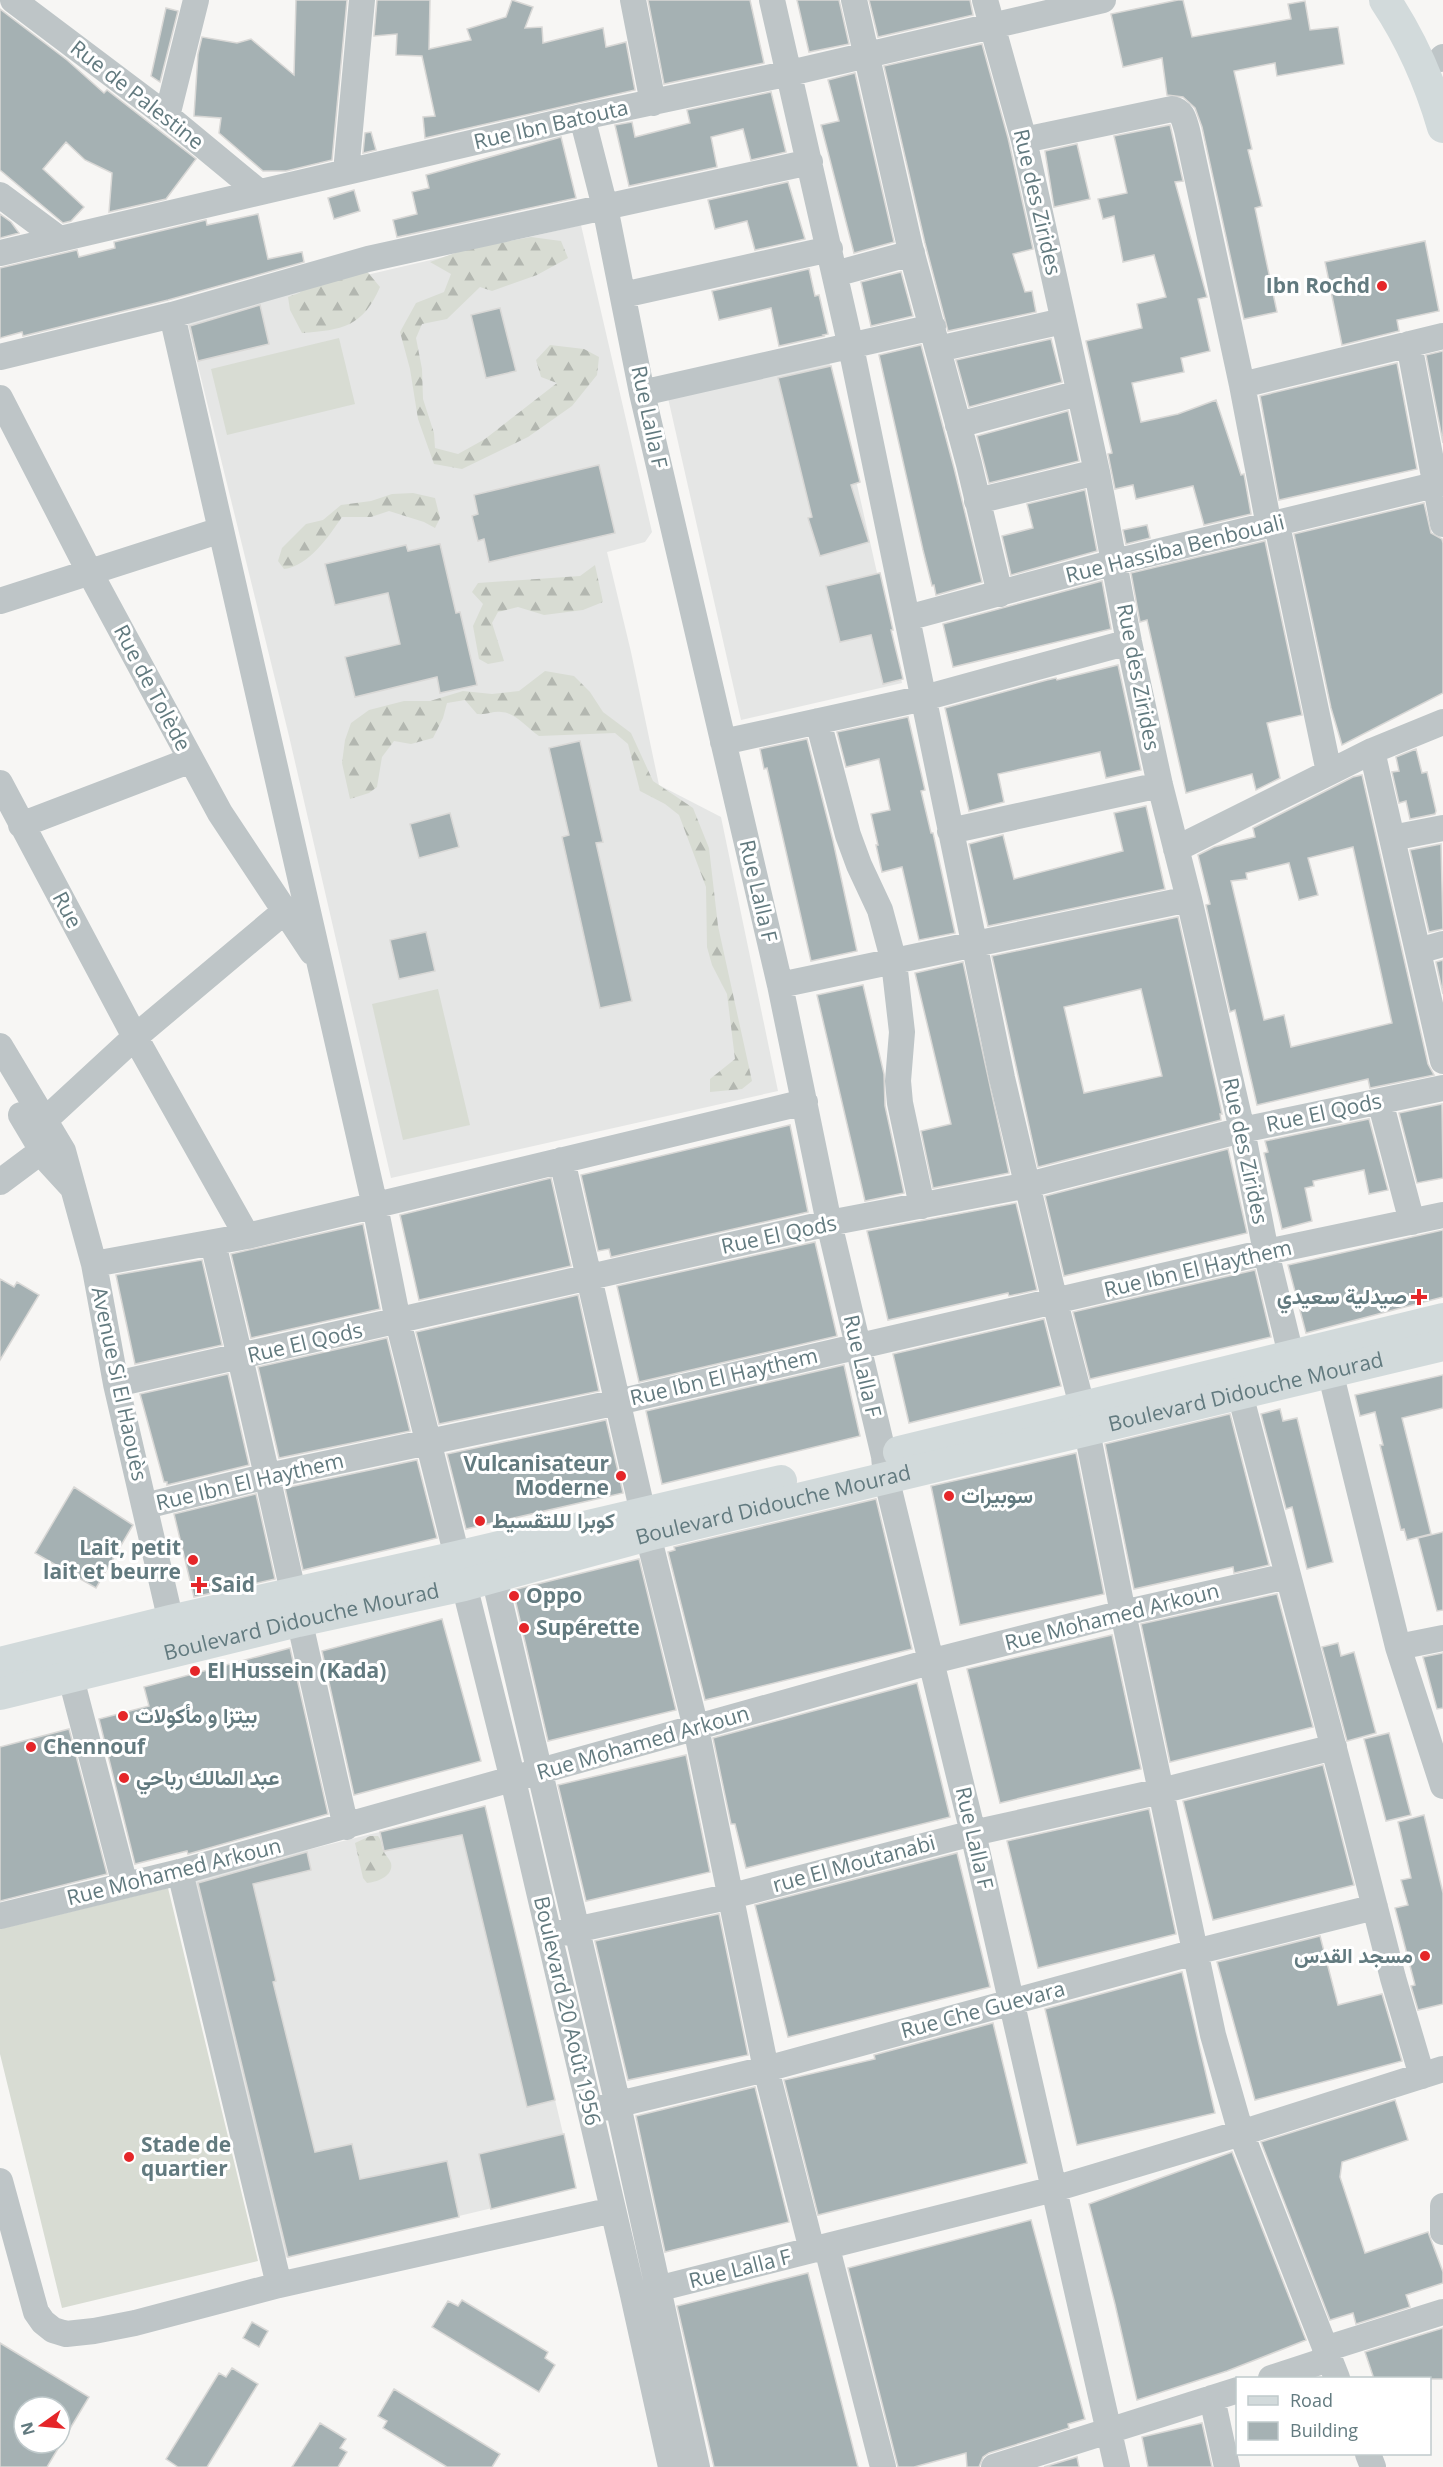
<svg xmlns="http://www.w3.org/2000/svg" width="1443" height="2467" font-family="'Open Sans',Vazirmatn,sans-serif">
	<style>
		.built { fill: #e5e6e5 }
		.forest { fill: url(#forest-firs) }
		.garden { fill: #d8dcd3 }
		.building { fill: #a5b1b3; stroke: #d9d8d6; stroke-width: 1.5; fill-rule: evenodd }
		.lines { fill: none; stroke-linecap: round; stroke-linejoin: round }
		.minor { stroke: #bec5c7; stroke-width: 26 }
		.major { stroke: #d2dadb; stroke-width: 32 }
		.poi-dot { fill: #e52629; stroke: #fff; stroke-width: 2 }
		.labels { text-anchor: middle; stroke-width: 6; stroke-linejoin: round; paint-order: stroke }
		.street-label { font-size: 21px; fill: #627a7f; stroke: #fff }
		.poi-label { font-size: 21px; font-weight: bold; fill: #627a7f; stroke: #fff; text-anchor: start }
	</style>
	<defs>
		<pattern id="forest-firs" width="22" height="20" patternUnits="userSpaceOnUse" patternTransform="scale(1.5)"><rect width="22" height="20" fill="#d8dcd3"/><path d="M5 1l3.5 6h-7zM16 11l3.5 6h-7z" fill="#b3b7b0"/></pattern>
	</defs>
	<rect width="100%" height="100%" fill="#f7f6f4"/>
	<path class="built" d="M581 225 652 532 645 542 607 552 631 652 659 785 721 817 778 1091 391 1178 289 736 186 317Z
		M829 361 902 683 741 720 668 398Z
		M485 1806 576 2188 284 2258 193 1878Z"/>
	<path class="forest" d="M531 237 561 241 568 258 537 275 492 291 480 287 447 319 422 324 416 338 422 369 423 399 434 433 435 448 458 454 485 439 557 383 541 377 536 360 550 345 584 349 599 357 597 375 572 406 528 437 462 469 434 464 418 419 410 369 400 332 416 303 444 292 451 274 430 262 466 249Z
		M365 269 380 287C363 327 342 330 302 333L290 310 288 297 299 293 322 276Z
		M413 493 435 498 440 518 435 528 424 522 389 511 371 517H342C329 536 309 566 284 569L278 561 282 548 306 524 323 520 341 505 371 501 392 494Z
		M595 565 603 602 583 610 544 615 518 607 498 612 492 623 504 661 488 664 479 659 473 626 483 604 472 592 478 583 580 576Z
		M545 671 574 676 590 692 603 712 631 733 653 781 693 808 709 848 718 926 752 1081 742 1089 710 1092V1079L735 1059 727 994 712 965 707 947 706 887 679 815 665 804 640 791 628 744 615 733 539 736C528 729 515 712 501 712 493 711 487 715 477 714L465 700 447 703 443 718 433 738 411 744 394 741 382 757 377 787 369 793 350 799 342 763 345 740 351 723 369 710 404 701H430L463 691 492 694 519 691Z
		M370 1836H378C382 1841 381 1845 383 1850 385 1855 389 1858 391 1863 394 1876 377 1882 367 1883L363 1878 355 1843Z"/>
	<path class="garden" d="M339 338 355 404 227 435 211 369Z
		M438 989 470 1125 403 1140 372 1004Z
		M168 1888 258 2261 62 2308 0 2054V1929Z"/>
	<path class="building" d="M296 0H347L332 160 286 171H263L219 133 221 118 194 116 198 54 202 37 237 43 251 39 294 75Z
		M377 0H430L429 49 471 40 467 29 506 17 512 0 533 7 525 28 542 27 543 43 603 28 606 47 626 42 635 90 425 138 423 117 435 116 422 56 396 55 397 34 374 36Z
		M648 0H750L764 63 664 84Z
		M797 0H839L849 44 809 52Z
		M869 0H970L973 15 878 37Z
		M1178 0H1183L1192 37 1291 19 1288 4 1305 1 1310 30 1338 27 1344 64 1277 76 1275 63 1234 71 1252 149 1248 150 1262 206 1255 208 1277 312 1244 319 1202 127 1195 108 1183 97 1167 95 1162 58 1123 67 1111 14Z
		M166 8 178 11 160 82 151 76Z
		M0 9 67 60 104 93 107 90 196 159 166 199 109 212 112 173 85 160 66 142 43 169 84 207 71 221 63 223 0 170Z
		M982 44 1008 138 1033 249 1013 254 1025 292 1032 291 1036 312 948 331 925 243 884 66Z
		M855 73 894 242 854 253 821 125 839 121 828 80Z
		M771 92 786 152 751 160 743 129 711 137 717 167 629 186 615 125 632 122 635 137 690 123 687 110Z
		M1170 125 1183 181 1175 182 1207 297 1198 299 1210 351 1181 358 1184 372 1132 383 1141 422 1178 414 1216 400 1241 475 1244 474 1251 514 1204 525 1193 486 1136 499 1133 485 1115 489 1108 454 1112 453 1086 341 1142 328 1137 304 1166 297 1154 255 1123 262 1114 216 1103 219 1098 199 1127 193 1114 136Z
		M371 132 376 150 363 153 365 133Z
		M561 137 576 198 397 237 393 220 417 214 412 192 429 188 426 175Z
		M1077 144 1090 199 1054 207 1045 151Z
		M788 182 805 239 755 250 747 221 715 229 708 200Z
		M354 190 360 211 334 219 328 198Z
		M0 214 11 222 19 233 0 238Z
		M258 214 268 259 302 252 304 262 168 300 23 336 22 332 0 338V268L77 250 79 257 115 248 114 242 206 220 207 225Z
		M1425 241 1439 311 1397 320 1399 331 1342 345 1325 262Z
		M809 269 815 296 819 295 828 334 823 335 824 336 779 346 771 308 719 320 712 291Z
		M901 272 913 316 871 326 861 282Z
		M260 305 269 344 198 361 190 326Z
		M500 308 516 371 486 378 471 315Z
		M1051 339 1062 382 969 407 956 360Z
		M921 345 954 468 982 582 936 595 934 585 932 586 923 550 879 355Z
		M1443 351V443L1426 355Z
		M1397 363 1417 469 1279 500 1260 396Z
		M831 366 860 482 851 485 869 542 820 556 808 518 812 517 778 378Z
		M1068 411 1079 461 989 483 977 436Z
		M599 465 615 533 489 562 484 539 478 541 472 516 478 514 474 495Z
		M1085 490 1097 551 1011 575 1002 536 1033 528 1027 504Z
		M1424 503 1431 533 1442 539 1443 543V693L1342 745 1331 708 1294 534Z
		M1147 525 1150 538 1126 544 1123 530Z
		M1265 541 1302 715 1267 723 1280 778 1256 790 1252 774 1186 793 1147 620 1140 622 1131 573Z
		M440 544 456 613 460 612 477 685 440 693 437 677 355 697 345 657 400 644 388 593 335 605 325 564 406 545 408 551Z
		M880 573 893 630H891L903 679 883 684 871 635 840 642 826 586Z
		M1102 581 1111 629 953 667 943 624Z
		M1118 665 1141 770 1106 778 1100 752 998 774 1004 802 969 811 945 708 1047 680 1056 678 1057 680Z
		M908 717 925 790 921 791 931 833H933L955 933 919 940 902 867 882 872 876 845H878L871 814 890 810 879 759 846 767 837 732Z
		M807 739 833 841 857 951 811 961 767 768 764 769 760 749Z
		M580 741 603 842 596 843 632 1001 600 1008 562 837 569 835 549 748Z
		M1416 749 1422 773 1427 772 1436 811 1435 814 1410 819 1406 801 1399 803 1392 772 1399 771 1396 757Z
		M1362 775 1428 1064 1434 1075 1370 1088 1368 1079 1257 1105 1235 1010 1230 1012 1206 905 1210 904 1198 855 1214 847 1255 837 1253 828 1353 777ZM1353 847 1392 1023 1291 1047 1284 1015 1264 1020 1231 881 1247 879 1246 873 1289 863 1299 900 1318 895 1308 858Z
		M1146 806 1165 889 988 926 969 844 1003 835 1014 879 1123 851 1114 813Z
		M450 813 459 847 419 858 410 824Z
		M1441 844 1443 929 1429 932 1410 850Z
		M1178 917 1222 1114H1220L1221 1120 1038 1167 992 956ZM1141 989 1162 1076 1084 1093 1064 1007Z
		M426 932 435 971 399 979 390 940Z
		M1443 960V994L1436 962Z
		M963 962 1009 1173 933 1188 921 1131 951 1124 915 973Z
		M863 985 884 1074 885 1106 904 1193 865 1201 817 995Z
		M1442 1104 1443 1178 1417 1183 1399 1113Z
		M1369 1119 1388 1190 1369 1194 1364 1170 1313 1181 1314 1186 1305 1188 1312 1221 1282 1229 1264 1153 1268 1152 1265 1141Z
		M790 1125 808 1212 611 1257 609 1249 598 1251 581 1175Z
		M1228 1149 1247 1233 1064 1276 1045 1196Z
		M551 1178 571 1266 419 1300 400 1215Z
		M1016 1203 1037 1290 1009 1296 1008 1293 888 1320 867 1231Z
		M363 1224 380 1309 251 1338 231 1254Z
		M1443 1230V1297L1306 1333 1288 1265Z
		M815 1242 837 1336 639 1382 617 1286Z
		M202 1260 222 1345 135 1364 116 1275Z
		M1255 1270 1271 1337 1090 1379 1073 1312Z
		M0 1279 14 1287 17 1282 39 1295 0 1360Z
		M578 1295 599 1391 439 1424 416 1332Z
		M1044 1319 1061 1386 909 1423 893 1354Z
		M387 1338 410 1431 279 1458 258 1367Z
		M844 1365 860 1436 662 1484 646 1411Z
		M228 1374 249 1465 167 1485V1482H164L140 1394Z
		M1443 1375V1408L1402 1418 1431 1534 1407 1540 1404 1529 1401 1530 1380 1445H1383L1375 1412 1360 1416 1355 1395Z
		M1280 1409 1283 1421 1297 1418 1333 1562 1307 1569 1292 1507 1286 1509 1261 1414Z
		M1230 1414 1269 1565 1234 1573 1233 1567 1134 1589 1105 1444Z
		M606 1420 623 1493 466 1529 447 1454Z
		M1076 1453 1104 1594 960 1625 931 1486Z
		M417 1460 437 1538 303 1570 285 1488Z
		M74 1487 133 1525 96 1588 35 1553Z
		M256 1494 275 1579 194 1597 174 1514Z
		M876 1499 912 1649 705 1700 668 1552 675 1550 674 1547Z
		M1443 1532V1610L1437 1611 1418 1538Z
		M639 1559 676 1710 548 1741 513 1590Z
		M1277 1594 1313 1727 1170 1762 1141 1624Z
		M442 1619 481 1761 354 1795 322 1651Z
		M1112 1635 1141 1769 1000 1803 967 1669Z
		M1338 1643 1341 1656 1354 1652 1376 1733 1347 1741 1322 1647Z
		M290 1648 328 1814 188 1854 187 1851 135 1864 99 1719 149 1706 144 1687Z
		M1443 1653V1708L1437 1709 1423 1657Z
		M917 1683 950 1817 746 1868 735 1824H731L713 1738Z
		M69 1729 107 1874 0 1901V1747Z
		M1389 1733 1411 1815 1386 1821 1364 1739Z
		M686 1755 710 1872 586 1901 558 1785Z
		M1323 1765 1354 1885 1213 1920 1183 1801Z
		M485 1806 555 2100 527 2107 462 1835 384 1851 380 1832Z
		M1149 1809 1176 1934 1038 1968 1007 1841Z
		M1424 1815 1443 1893V2004L1418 2010 1411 1986 1415 1985 1395 1908 1408 1905 1401 1880 1411 1878 1398 1822Z
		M307 1852 311 1870 253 1884 276 1981 273 1982 315 2152 352 2144 360 2179 447 2161 459 2217 288 2257 198 1883Z
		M957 1853 990 1987 788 2037 755 1905Z
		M719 1914 748 2055 628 2080 595 1941Z
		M1320 1936 1338 2005 1382 1994 1402 2061 1255 2100 1217 1962Z
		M1182 1972 1215 2113 1077 2145 1045 2009Z
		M993 2023 1027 2163 818 2215 784 2080 875 2059 874 2055Z
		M755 2087 789 2222 665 2252 636 2116Z
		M1395 2100 1408 2140 1342 2162 1340 2177 1365 2253 1428 2232 1443 2272V2283L1406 2295 1410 2307 1356 2324 1353 2313 1330 2320 1261 2142Z
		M564 2134 576 2188 491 2209 479 2154Z
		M1232 2152 1306 2340 1227 2371 1137 2400 1115 2304 1089 2204Z
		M1031 2220 1085 2419 1068 2424 1069 2428 989 2453 983 2457 979 2467H967L966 2453 914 2467H898L848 2268Z
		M808 2273 858 2467H714L677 2306Z
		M462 2300 548 2352 545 2358 555 2365 539 2392 432 2327 448 2301 458 2306Z
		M252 2322 268 2331 259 2347 243 2338Z
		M1443 2328V2379H1374L1365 2352Z
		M0 2343 89 2397 47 2467H0ZM24 2407H60V2443H24Z
		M232 2368 258 2384 207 2467H178L166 2459 219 2373 226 2377Z
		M394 2389 500 2454 492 2467H447L383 2428 387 2421 378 2416Z
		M320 2423 346 2439 340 2448 347 2452 338 2467H292Z
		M1202 2423 1212 2467H1148L1142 2437Z
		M1077 2457 1079 2467H1044Z"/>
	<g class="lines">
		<path class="minor" d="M13 0 167 116 259 192
			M633 0 653 103
			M772 0 851 347 1002 1078 1055 1302 1082 1406 1123 1613 1213 2035 1241 2133 1337 2378
			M854 0 910 247 969 464 1000 594
			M985 0 1024 140 1097 472 1129 642 1160 785 1189 899 1242 1130 1266 1252 1291 1355
			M1441 59 1443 57
			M167 116 196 0
			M582 117 605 207 642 393 780 985 829 1223 884 1456 886 1477 973 1833 1054 2189 633 2295
			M1024 140 1172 109C1183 111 1184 120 1187 130L1242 385 1269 526
			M346 172 362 0
			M0 195 58 238
			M0 253 582 117 790 73 1103 0
			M835 274 912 253
			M623 295 830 249
			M172 315 375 1206 398 1321 513 1780 633 2295 671 2467
			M1409 344 1443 524
			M938 349 1063 321
			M0 357 172 315 368 259 810 162
			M1242 385 1443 336
			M642 393 933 327
			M0 398 89 571 220 813 312 952
			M958 425 1079 393
			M977 501 1097 472
			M1277 525 1329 772
			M0 601 221 530
			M907 618 1115 562 1443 483
			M818 721 848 835 859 865 880 910 894 962 902 1032 898 1081 900 1103 922 1206
			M723 742 924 698 1129 642
			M1372 751 1443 1061
			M0 783 135 1037 247 1236
			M21 825 191 760
			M950 831 1160 785
			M1392 838 1443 828
			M1176 849 1372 751 1443 722
			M1418 951 1443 944
			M780 985 1189 899
			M0 1046 63 1151 94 1264 116 1384 175 1639
			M1380 1101 1412 1222
			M21 1115 49 1162 71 1186
			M44 1121 135 1037 285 911
			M562 1160 648 1535 696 1728 766 2069 812 2250
			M0 1182 55 1141
			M213 1243C260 1437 301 1632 346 1827
			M94 1264 247 1236 805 1102
			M1326 1355 1398 1647 1443 1786
			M116 1384 829 1223 1028 1185 1242 1130 1443 1088
			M1240 1394 1346 1794 1393 1978 1422 2076
			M145 1506 268 1476 618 1402 1266 1252 1443 1215
			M494 1577 618 2105 697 2467
			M1398 1647 1443 1638
			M66 1659 125 1885
			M180 1872 279 2285
			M0 1916 180 1872 933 1661 1123 1613 1287 1576
			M561 1933 732 1896 973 1833 1161 1791 1334 1747
			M602 2108 766 2069 1195 1952 1375 1907
			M0 2181 36 2312 43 2322 53 2330 66 2334 94 2331 135 2323 279 2285 613 2210
			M1443 2206V2232
			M827 2248 883 2467
			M1325 2349 1443 2312
			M1271 2378 1329 2359
			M1212 2398 1227 2467
			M1368 2454 1373 2467
			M994 2467 1238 2390
			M1117 2467 1054 2189 1241 2133 1443 2069"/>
		<g class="major">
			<path d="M1385 0C1411 39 1430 82 1443 127"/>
			<path d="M899 1452 1443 1319"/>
			<path d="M0 1663 170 1621 456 1557 781 1481"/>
			<path id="s1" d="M0 1694 298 1621 464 1585 648 1535 1443 1345"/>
		</g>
	</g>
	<g class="poi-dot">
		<circle cx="1382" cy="286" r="6"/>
		<path d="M1416 1288h6v6h6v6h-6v6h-6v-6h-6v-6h6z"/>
		<circle cx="621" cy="1476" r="6"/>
		<circle cx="949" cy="1496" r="6"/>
		<circle cx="480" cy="1521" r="6"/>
		<circle cx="193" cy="1560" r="6"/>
		<path d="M196 1576h6v6h6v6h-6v6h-6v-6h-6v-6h6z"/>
		<circle cx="514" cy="1596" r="6"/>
		<circle cx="524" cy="1628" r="6"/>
		<circle cx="195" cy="1671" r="6"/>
		<circle cx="123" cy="1716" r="6"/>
		<circle cx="31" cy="1747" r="6"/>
		<circle cx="124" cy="1778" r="6"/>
		<circle cx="1425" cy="1956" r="6"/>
		<circle cx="129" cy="2157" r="6"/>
	</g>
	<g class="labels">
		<g class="street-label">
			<text transform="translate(137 95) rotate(38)" y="7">Rue de Palestine</text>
			<text transform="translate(551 125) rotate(-13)" y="7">Rue Ibn Batouta</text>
			<text transform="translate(1037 202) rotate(77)" y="7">Rue des Zirides</text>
			<text transform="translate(649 417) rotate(78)" y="7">Rue Lalla F</text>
			<text transform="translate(1175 549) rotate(-14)" y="7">Rue Hassiba Benbouali</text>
			<text transform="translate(1138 677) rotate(79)" y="7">Rue des Zirides</text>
			<text transform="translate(152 688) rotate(62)" y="7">Rue de Tolède</text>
			<text transform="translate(758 891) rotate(77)" y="7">Rue Lalla F</text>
			<text transform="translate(67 910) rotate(62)" y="7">Rue</text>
			<text transform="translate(1324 1113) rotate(-12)" y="7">Rue El Qods</text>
			<text transform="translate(1245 1151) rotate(78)" y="7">Rue des Zirides</text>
			<text transform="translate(779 1235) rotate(-12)" y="7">Rue El Qods</text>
			<text transform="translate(1198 1269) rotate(-13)" y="7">Rue Ibn El Haythem</text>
			<text transform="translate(305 1343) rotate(-13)" y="7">Rue El Qods</text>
			<text transform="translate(862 1366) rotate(77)" y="7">Rue Lalla F</text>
			<text transform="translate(724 1377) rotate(-13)" y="7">Rue Ibn El Haythem</text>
			<text transform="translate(119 1384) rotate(78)" y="7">Avenue Si El Haouès</text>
			<text dy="7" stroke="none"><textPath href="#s1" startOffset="1282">Boulevard Didouche Mourad</textPath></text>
			<text transform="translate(250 1482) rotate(-13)" y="7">Rue Ibn El Haythem</text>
			<text dy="7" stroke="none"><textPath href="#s1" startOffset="796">Boulevard Didouche Mourad</textPath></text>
			<text transform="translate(1112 1617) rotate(-14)" y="7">Rue Mohamed Arkoun</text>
			<text dy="7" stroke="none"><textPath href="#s1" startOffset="310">Boulevard Didouche Mourad</textPath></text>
			<text transform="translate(643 1743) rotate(-16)" y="7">Rue Mohamed Arkoun</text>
			<text transform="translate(974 1838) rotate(77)" y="7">Rue Lalla F</text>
			<text transform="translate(854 1864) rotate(-15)" y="7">rue El Moutanabi</text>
			<text transform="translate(174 1872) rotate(-14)" y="7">Rue Mohamed Arkoun</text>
			<text transform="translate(983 2010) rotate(-15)" y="7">Rue Che Guevara</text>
			<text transform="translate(567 2011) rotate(77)" y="7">Boulevard 20 Août 1956</text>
			<text transform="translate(740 2269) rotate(-14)" y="7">Rue Lalla F</text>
		</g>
		<g class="poi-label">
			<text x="1370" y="293" text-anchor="end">Ibn Rochd</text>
			<text x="1407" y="1304" text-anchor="end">صيدلية سعيدي</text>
			<text x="609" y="1471" text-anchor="end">Vulcanisateur<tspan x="609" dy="24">Moderne</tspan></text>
			<text x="961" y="1503">سوبيرات</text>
			<text x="492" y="1528">كوبرا لللتقسيط</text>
			<text x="181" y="1555" text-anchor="end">Lait, petit<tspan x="181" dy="24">lait et beurre</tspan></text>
			<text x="211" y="1592">Said</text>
			<text x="526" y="1603">Oppo</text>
			<text x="536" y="1635">Supérette</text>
			<text x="207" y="1678">El Hussein (Kada)</text>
			<text x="135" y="1723">بيتزا و مأكولات</text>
			<text x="43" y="1754">Chennouf</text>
			<text x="136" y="1785">عبد المالك رباحي</text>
			<text x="1413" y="1963" text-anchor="end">مسجد القدس</text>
			<text x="141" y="2152">Stade de<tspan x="141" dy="24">quartier</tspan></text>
		</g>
	</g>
	<rect x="1236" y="2377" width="195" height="78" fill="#ffffff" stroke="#c0cacc" stroke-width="1.5"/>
	<rect x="1248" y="2396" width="30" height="9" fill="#d2dadb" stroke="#c0cacc" stroke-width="1.5"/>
	<text x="1290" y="2407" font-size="18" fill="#627a7f">Road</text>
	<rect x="1248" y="2422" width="30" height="18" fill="#a5b1b3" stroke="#c0cacc" stroke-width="1.5"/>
	<text x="1290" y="2437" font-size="18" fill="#627a7f">Building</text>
	<g transform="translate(42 2425) rotate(255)"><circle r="28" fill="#ffffff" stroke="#c0cacc" stroke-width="1.5"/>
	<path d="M0-4.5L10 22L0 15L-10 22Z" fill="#e52629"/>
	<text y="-9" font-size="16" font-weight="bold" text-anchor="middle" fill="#627a7f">N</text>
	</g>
</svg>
